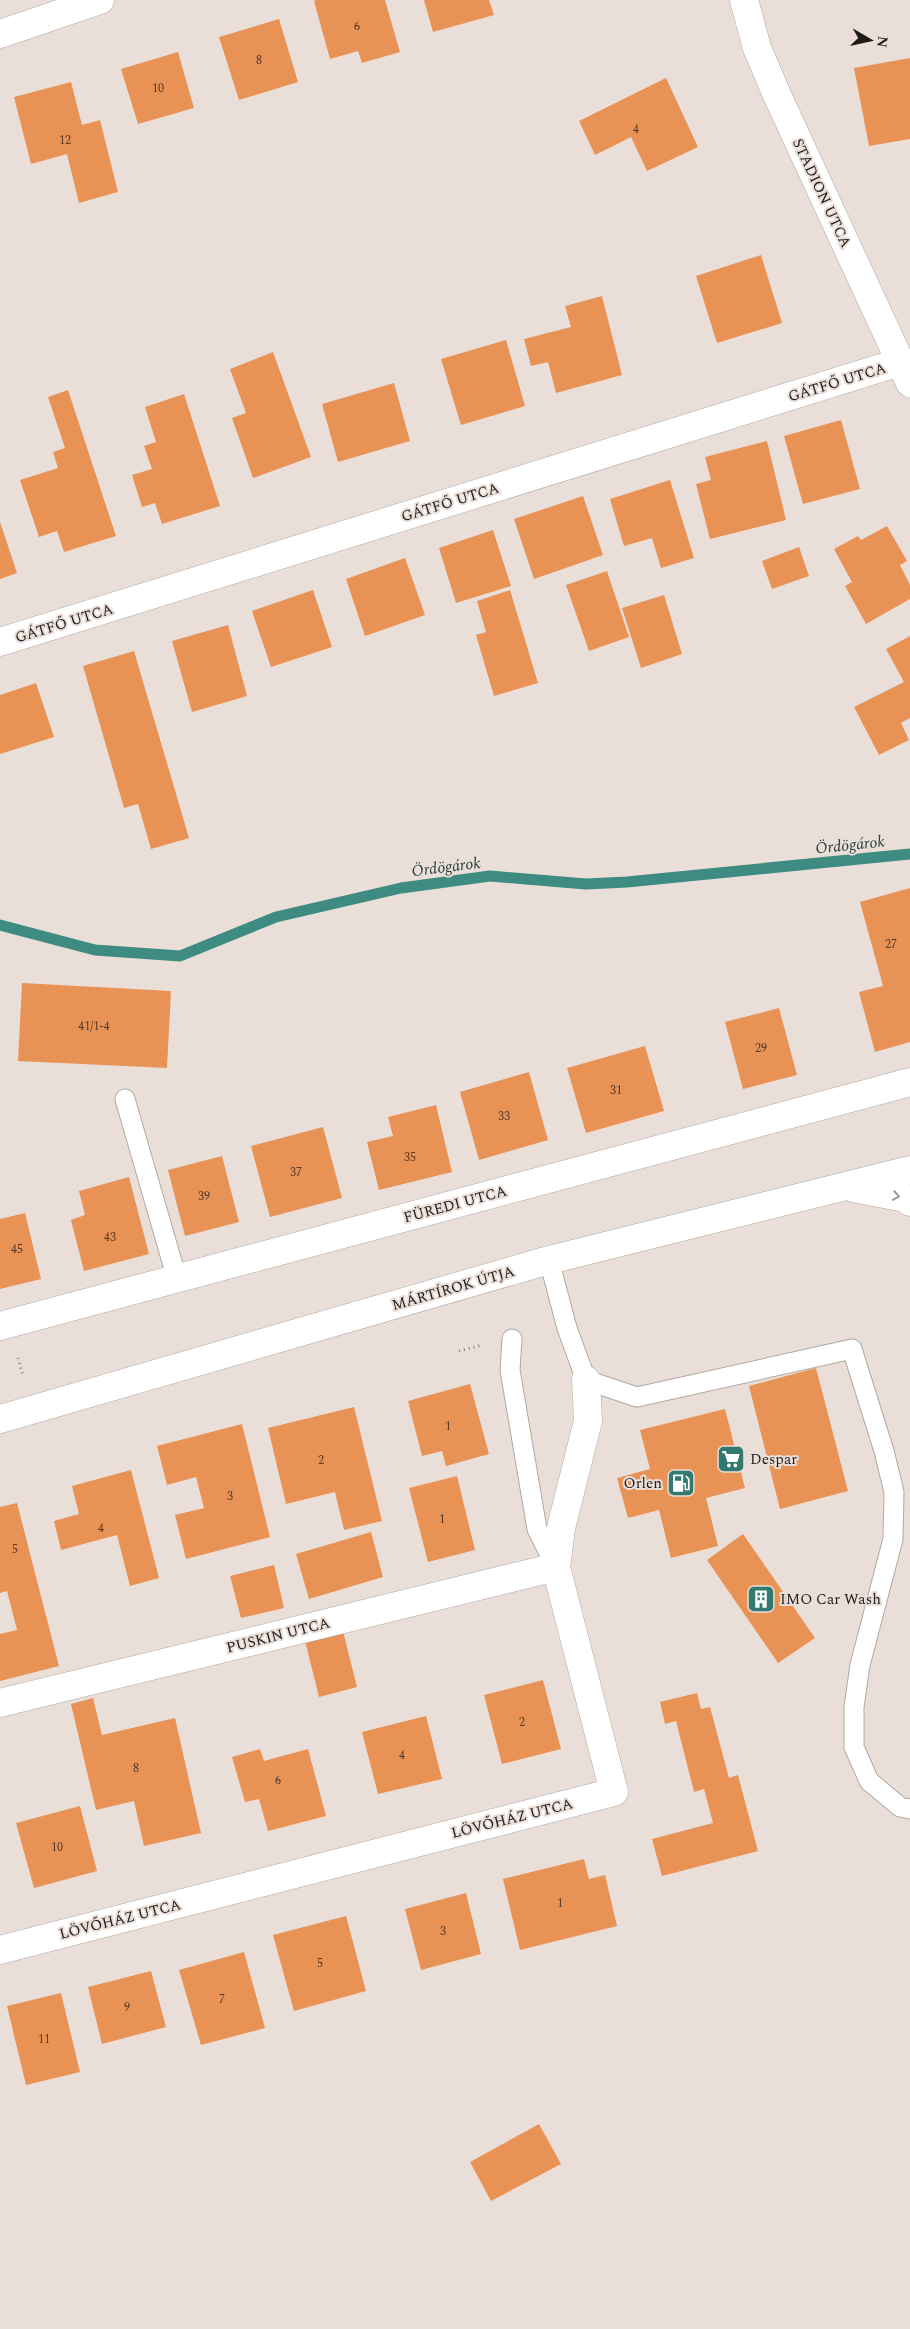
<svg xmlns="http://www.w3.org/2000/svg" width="910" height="2329" font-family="Spectral,serif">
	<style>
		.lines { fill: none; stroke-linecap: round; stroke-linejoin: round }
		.stream { stroke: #3d8b81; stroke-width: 11 }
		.building { fill: #e99256 }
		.lane-casing { stroke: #b2a8a1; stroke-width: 21 }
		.street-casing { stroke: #b2a8a1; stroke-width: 29 }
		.secondary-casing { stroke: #b2a8a1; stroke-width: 29 }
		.path { stroke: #8d8580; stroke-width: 3; stroke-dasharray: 1 4; stroke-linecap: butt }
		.lane { stroke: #fff; stroke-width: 19 }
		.street { stroke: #fff; stroke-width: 28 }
		.secondary { stroke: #fff; stroke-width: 28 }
		.oneway { stroke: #9a9898 }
		.labels { text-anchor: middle; stroke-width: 4; stroke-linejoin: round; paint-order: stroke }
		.number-label { font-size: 12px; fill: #523928 }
		.street-label { font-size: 15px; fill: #1f1b19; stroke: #eadfd8 }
		.poi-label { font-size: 15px; fill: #1f1b19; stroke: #eadfd8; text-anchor: start }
		.water-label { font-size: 16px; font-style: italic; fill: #233d39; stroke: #eadfd8 }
	</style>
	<rect width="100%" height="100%" fill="#eadfd8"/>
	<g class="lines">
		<path class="stream" d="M0 925 95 950 180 956 276 917 401 888 490 876 586 884 627 882 910 854"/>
	</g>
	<path class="building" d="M316 0H385L400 52 362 63 358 51 330 59 314 1Z
		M424 0H489L494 15 433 32Z
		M279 19 298 82 239 100 219 37Z
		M178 52 194 108 138 124 121 69Z
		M910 58V139L869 146 854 68Z
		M666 78 698 147 647 171 631 137 595 155 579 121Z
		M71 82 82 125 100 120 118 192 79 203 67 154 31 164 14 97Z
		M761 255 782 323 717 343 696 276Z
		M602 296 622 375 556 393 548 362 531 366 524 339 571 327 565 306Z
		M506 340 525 406 461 425 441 359Z
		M273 352 311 457 253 478 232 418 246 413 230 369Z
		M394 383 410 441 338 462 322 404Z
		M68 390 116 536 64 552 57 531 39 537 20 480 58 468 53 452 65 448 48 397Z
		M184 394 220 506 162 524 155 503 142 507 132 475 152 469 144 446 156 442 145 407Z
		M841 420 860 489 803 504 784 436Z
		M767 441 786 520 710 539 696 484 711 480 705 457Z
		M670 480 694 558 661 568 652 538 624 546 610 499Z
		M583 496 603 555 534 579 514 519Z
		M0 522 17 573 0 579Z
		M887 526 907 561 900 565 910 585V599L866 624 845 586 852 582 834 549 858 536 861 540Z
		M493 530 511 586 456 603 439 548Z
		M799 547 809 576 772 589 762 561Z
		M405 558 425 615 365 636 346 579Z
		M607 571 629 637 589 651 566 585Z
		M313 590 332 647 271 667 252 611Z
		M510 590 538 683 494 696 476 635 486 632 477 601Z
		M664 595 682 654 641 668 622 608Z
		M228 625 247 696 192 712 172 641Z
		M910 636V718L901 723 909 740 879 755 854 707 904 682 886 649Z
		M134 651 189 838 151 849 138 804 124 808 83 666Z
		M36 683 54 737 0 754V695Z
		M910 888V1042L875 1052 859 992 883 986 860 902Z
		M22 983 171 991 167 1068 18 1061Z
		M779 1008 797 1075 743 1089 725 1022Z
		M645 1046 664 1111 586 1133 567 1068Z
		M529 1072 548 1140 479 1160 460 1092Z
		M436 1105 452 1172 379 1190 367 1142 393 1136 388 1117Z
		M323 1127 342 1198 270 1217 251 1146Z
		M222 1156 239 1222 185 1236 168 1170Z
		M129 1177 149 1254 84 1271 71 1220 85 1215 79 1191Z
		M25 1213 41 1279 0 1289V1219Z
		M816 1368 848 1491 780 1509 749 1386Z
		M470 1384 489 1454 446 1466 442 1451 422 1456 408 1401Z
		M354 1407 382 1521 344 1530 335 1492 286 1504 268 1428Z
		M725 1409 745 1488 706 1498 718 1546 671 1558 659 1510 628 1518 617 1478 650 1469 640 1430Z
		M242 1424 270 1537 186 1559 175 1515 204 1508 196 1477 167 1485 157 1446Z
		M131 1470 159 1578 130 1586 117 1535 61 1550 54 1521 79 1514 72 1486Z
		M457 1476 475 1550 428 1562 409 1488Z
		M17 1503 59 1666 0 1681V1634L17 1630 7 1591 0 1593V1507Z
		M371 1532 383 1577 309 1599 296 1554Z
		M743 1534 815 1638 778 1663 707 1560Z
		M274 1565 284 1608 241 1618 230 1576Z
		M342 1627 357 1687 319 1697 304 1637Z
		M543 1680 561 1749 502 1764 484 1695Z
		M697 1693 701 1709 710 1707 729 1778 738 1775 758 1851 662 1876 652 1839 713 1823 704 1789 694 1792 676 1721 665 1724 660 1702Z
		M93 1698 102 1735 175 1718 201 1833 144 1846 134 1801 96 1810 71 1704Z
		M426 1716 442 1779 378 1794 362 1732Z
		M260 1749 264 1761 308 1749 326 1816 268 1831 259 1799 245 1802 232 1757Z
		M80 1806 97 1871 34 1888 16 1823Z
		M584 1859 589 1879 605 1875 617 1926 520 1950 503 1879Z
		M466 1893 481 1954 421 1970 405 1909Z
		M346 1916 366 1991 294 2011 273 1935Z
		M244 1952 265 2028 201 2045 179 1970Z
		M151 1971 166 2027 102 2044 88 1987Z
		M61 1993 80 2072 26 2085 7 2006Z
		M539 2124 561 2164 491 2201 470 2162Z"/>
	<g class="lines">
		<g class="lane-casing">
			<path id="lane" d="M125 1099 177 1279
				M549 1260 567 1328 586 1380 637 1397 852 1349 884 1451 894 1492 893 1539 860 1665 854 1707V1747L869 1781 900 1807 910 1809
				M512 1339 510 1370 537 1529 556 1567"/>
		</g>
		<g class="street-casing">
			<path id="street" d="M0 34 100 0
				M0 642 900 362
				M0 1326 910 1082
				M0 1703 556 1567
				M0 1950 614 1792 556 1567 561 1528 588 1421 586 1380"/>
		</g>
		<g class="secondary-casing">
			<path id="secondary" d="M744 0 757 48 777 95 910 383
				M853 1188 905 1198 910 1202
				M0 1419 549 1260 910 1170"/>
		</g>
		<path class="path" d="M459 1351 482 1345
			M18 1358 23 1376"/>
		<use href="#lane" class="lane"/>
		<use href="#street" class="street"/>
		<use href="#secondary" class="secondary"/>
	</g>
	<defs><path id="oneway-chevron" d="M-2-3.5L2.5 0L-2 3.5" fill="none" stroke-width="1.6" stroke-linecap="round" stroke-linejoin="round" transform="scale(1.25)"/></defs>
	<use class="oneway" href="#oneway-chevron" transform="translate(896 1196) rotate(11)"/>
	<defs>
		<g id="supermarket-square" transform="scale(1.4375)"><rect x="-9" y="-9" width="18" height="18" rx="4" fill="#327970" stroke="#eadfd8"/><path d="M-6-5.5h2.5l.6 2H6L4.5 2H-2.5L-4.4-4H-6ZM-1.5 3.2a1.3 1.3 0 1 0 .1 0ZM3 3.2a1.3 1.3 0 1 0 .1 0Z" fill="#fff"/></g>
		<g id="fuel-square" transform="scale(1.4375)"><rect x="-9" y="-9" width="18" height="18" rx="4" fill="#327970" stroke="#eadfd8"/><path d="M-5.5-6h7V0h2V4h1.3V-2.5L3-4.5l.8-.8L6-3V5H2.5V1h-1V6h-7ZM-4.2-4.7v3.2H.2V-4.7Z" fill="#fff"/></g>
		<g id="building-square" transform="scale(1.4375)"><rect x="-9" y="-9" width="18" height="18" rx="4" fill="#327970" stroke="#eadfd8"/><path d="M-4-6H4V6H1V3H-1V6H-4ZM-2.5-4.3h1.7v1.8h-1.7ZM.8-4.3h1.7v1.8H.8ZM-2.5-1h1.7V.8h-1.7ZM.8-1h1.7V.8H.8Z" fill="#fff"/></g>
	</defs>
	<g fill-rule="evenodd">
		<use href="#supermarket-square" x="731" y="1459"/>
		<use href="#fuel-square" x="681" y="1483"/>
		<use href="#building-square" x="761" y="1599"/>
	</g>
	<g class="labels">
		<g class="number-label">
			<text x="357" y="30">6</text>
			<text x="259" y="64">8</text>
			<text x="158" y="92">10</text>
			<text x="636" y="133">4</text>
			<text x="65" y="144">12</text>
			<text x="891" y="948">27</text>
			<text x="94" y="1030">41/1-4</text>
			<text x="761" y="1052">29</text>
			<text x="616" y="1094">31</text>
			<text x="504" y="1120">33</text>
			<text x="410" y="1161">35</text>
			<text x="296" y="1176">37</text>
			<text x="204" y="1200">39</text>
			<text x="110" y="1241">43</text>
			<text x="17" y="1253">45</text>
			<text x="448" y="1430">1</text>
			<text x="321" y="1464">2</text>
			<text x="230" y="1500">3</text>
			<text x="442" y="1523">1</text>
			<text x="101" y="1532">4</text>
			<text x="15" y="1553">5</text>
			<text x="522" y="1726">2</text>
			<text x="402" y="1759">4</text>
			<text x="136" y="1772">8</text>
			<text x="278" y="1784">6</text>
			<text x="57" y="1851">10</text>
			<text x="560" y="1907">1</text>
			<text x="443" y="1935">3</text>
			<text x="320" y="1967">5</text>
			<text x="222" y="2003">7</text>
			<text x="127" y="2011">9</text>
			<text x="44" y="2043">11</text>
		</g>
		<g class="street-label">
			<text transform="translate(822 193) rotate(65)" y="5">STADION UTCA</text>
			<text transform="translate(837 382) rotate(-17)" y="5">GÁTFŐ UTCA</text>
			<text transform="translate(450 502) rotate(-17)" y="5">GÁTFŐ UTCA</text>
			<text transform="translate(64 623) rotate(-17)" y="5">GÁTFŐ UTCA</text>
			<text transform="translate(455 1204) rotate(-15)" y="5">FÜREDI UTCA</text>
			<text transform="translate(453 1288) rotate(-16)" y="5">MÁRTÍROK ÚTJA</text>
			<text transform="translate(278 1635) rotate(-14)" y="5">PUSKIN UTCA</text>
			<text transform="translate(512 1818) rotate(-14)" y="5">LÖVŐHÁZ UTCA</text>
			<text transform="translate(120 1919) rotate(-14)" y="5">LÖVŐHÁZ UTCA</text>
		</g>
		<g class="poi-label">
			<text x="750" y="1464">Despar</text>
			<text x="662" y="1488" text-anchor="end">Orlen</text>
			<text x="780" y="1604">IMO Car Wash</text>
		</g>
		<g class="water-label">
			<text transform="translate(850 844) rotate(-6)" y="6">Ördögárok</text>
			<text transform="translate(446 866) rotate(-7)" y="6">Ördögárok</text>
		</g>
	</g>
	<g transform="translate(870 40) rotate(99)" stroke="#eadfd8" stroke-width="4" paint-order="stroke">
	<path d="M0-4L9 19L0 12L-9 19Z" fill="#1f1b19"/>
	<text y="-8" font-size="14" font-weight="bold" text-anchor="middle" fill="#1f1b19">N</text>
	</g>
</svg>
